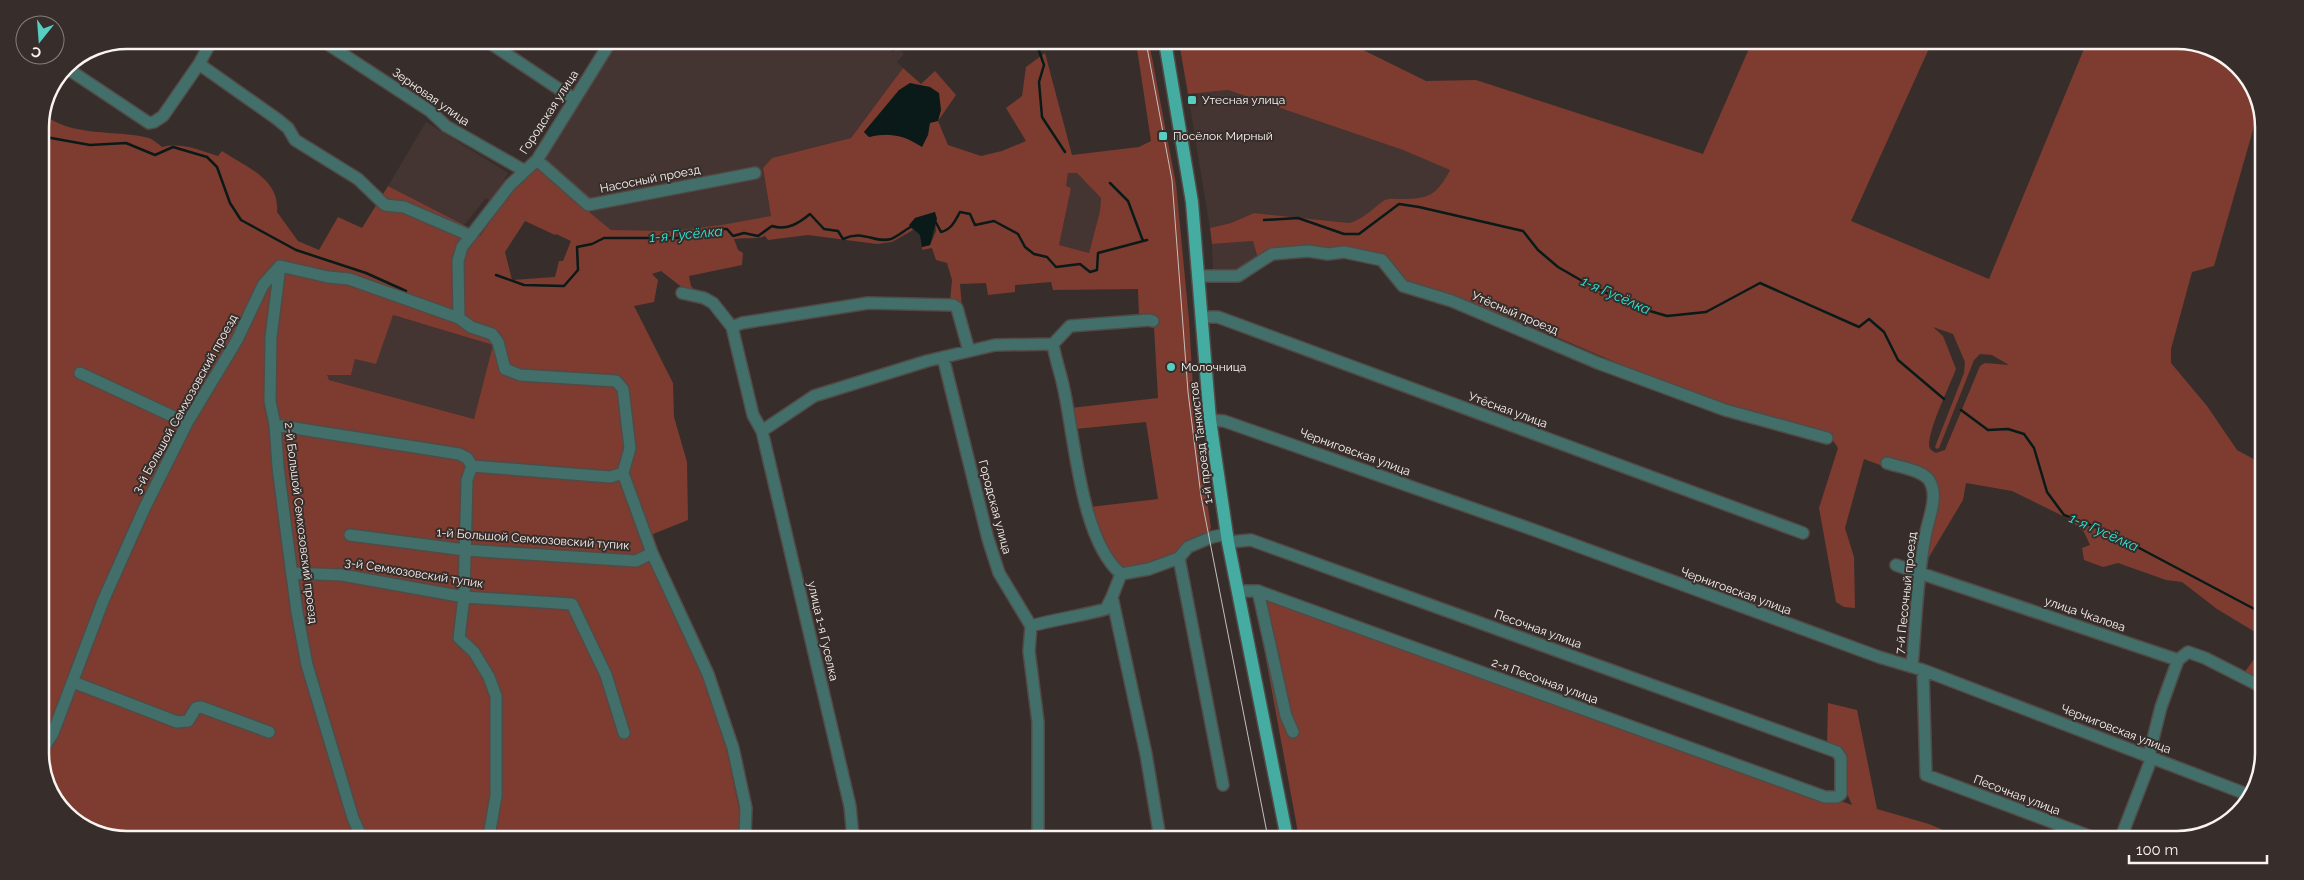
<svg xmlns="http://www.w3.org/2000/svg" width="2304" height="880" font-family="Raleway,sans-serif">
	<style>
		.built { fill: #453532 }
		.green { fill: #7d3c2f; fill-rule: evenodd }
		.water { fill: #0a1a18 }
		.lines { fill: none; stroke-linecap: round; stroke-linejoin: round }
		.stream { stroke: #0a1a18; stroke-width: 2.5 }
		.minor-casing { stroke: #524a47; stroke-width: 14 }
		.major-casing { stroke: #524a47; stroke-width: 15 }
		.minor { stroke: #426f69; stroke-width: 11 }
		.major { stroke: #45aca1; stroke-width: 12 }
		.tram { stroke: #c6bfbd; stroke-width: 1 }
		.poi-dot { fill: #57cec1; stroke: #372e2b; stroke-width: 2 }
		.labels { text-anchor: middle; stroke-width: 4; stroke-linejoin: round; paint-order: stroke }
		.street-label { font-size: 12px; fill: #f9f3f1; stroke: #372e2b }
		.poi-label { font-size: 12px; fill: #f9f3f1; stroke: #372e2b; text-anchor: start }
		.water-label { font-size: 14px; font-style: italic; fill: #2bebdb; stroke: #372e2b }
		.rim { fill: none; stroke: #f9f3f1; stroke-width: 2.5 }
	</style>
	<rect width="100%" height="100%" fill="#372e2b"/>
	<path class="built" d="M617 41 880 42 893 52 898 48 904 54 897 62 903 68 851 138 772 158 763 168 771 216 721 225 672 231 611 230 537 169Z
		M1228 90 1403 150 1450 170 1443 184 1433 194 1418 199H1387L1361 220 1349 223 1254 213 1231 223 1210 228 1188 94Z
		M426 122 508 173 491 201 486 198 464 225 388 186Z
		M1068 173H1077L1101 198 1100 211 1089 253 1059 245 1071 188 1066 186Z
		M1253 241 1258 259 1238 275 1213 272 1212 244Z
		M392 315 493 345 474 419 329 380 326 375H351L355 358 376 364Z"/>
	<path class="green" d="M1136 42H1149L1176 184 1189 320 1195 421 1211 528 1209 531 1184 543 1183 550 1158 561 1123 570 1101 543 1090 507 1158 499 1146 422 1075 429 1071 408 1158 398 1154 327 1139 316 1138 289 1053 290 1051 282 1015 285V292L988 295 986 283 960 284 962 308 950 302 952 280 947 263 936 260 932 248 922 250V247L930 245 936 231 935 212 915 218 910 227 913 230 892 242 877 244 808 235 768 240 765 236C755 240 744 237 734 239L738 250 743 253 742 265 689 276 691 286 698 294 688 292 661 271 652 274 658 280 654 302 634 306 673 383 674 417 687 462 688 520 653 534 657 553 710 671 745 837 99 835 58 806 40 759V122L44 114C68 137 119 130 149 138 154 140 158 144 162 147 182 142 199 150 218 156L222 151C246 167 280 179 277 212L298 241 319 250 338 217 362 228 388 186 464 225 480 236 518 182 537 169 611 230 672 231 721 225 771 216 763 168 772 158 851 138 903 68 921 84 935 71 956 95 938 121 948 145 981 156 1002 151 1026 141 1006 108 1022 96 1026 67 1045 53 1072 155 1139 147 1151 141ZM918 86 930 87 928 135 906 137 881 134 869 137 864 132 885 108ZM1068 173H1077L1101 198 1100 211 1089 253 1059 245 1071 188 1066 186ZM525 221 555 235 556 234 571 241 563 261H559L555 277 512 280 505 252ZM393 315 493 345 474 419 329 380 327 375H351L355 359 376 364Z
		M1179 42 1351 44 1426 81 1476 80 1703 154 1751 44H1931L1851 221 1989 279 2086 44 2205 45 2246 74 2259 109 2214 266 2192 272 2171 349V363L2207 406 2237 450 2261 463 2260 635 2217 609 2182 582 2166 580 2118 563 2103 567 2084 560 2082 548 2090 545 2084 532 2069 519 2012 491 1966 483 1963 500 1923 567 1935 500 1923 481 1864 459 1845 528 1854 557 1855 608 1844 607 1836 602 1819 508 1838 448 1830 436 1709 398 1631 369 1517 320 1452 296 1406 283 1384 255 1351 248H1309L1258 259 1253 241 1212 244 1210 228 1231 223 1254 213 1349 223C1365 219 1372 208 1385 200 1389 198 1396 199 1401 199 1429 199 1437 195 1450 170L1403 150 1228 90 1188 94ZM1933 327 1953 334 1965 362 1964 373 1935 447 1937 449 1939 448 1974 360 1980 354 1992 355 2009 365 1985 363 1980 366 1945 450 1936 453C1932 451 1929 449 1929 444 1930 426 1949 387 1956 369L1943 336Z
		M1254 594 1852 805 1846 791 1844 778V752L1827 745 1828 703 1857 710 1877 809 1929 824 1967 840 1299 838Z
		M2260 651V681L2244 673Z"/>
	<path class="water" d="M910 83 930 87 939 93 941 110 938 121 930 123 928 135 922 147C904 135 890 132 869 137L864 132 899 90Z
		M935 212 937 219C935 223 933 237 930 245L922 247 920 235 909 225 915 218Z"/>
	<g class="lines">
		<path class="stream" d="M1036 42 1044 65 1039 82 1042 117 1065 152
			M40 136 90 145 126 143 155 155 173 147 207 157 217 167 230 203 241 220 296 250 366 273 406 291
			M1110 183 1128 201 1143 241
			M934 219 941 232C952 229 955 221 960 212L970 214 975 225 994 221 1018 234 1025 247 1034 254 1047 257 1056 267 1080 264 1090 272 1097 270 1098 253 1147 240
			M1264 220 1298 218 1344 234H1359L1399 204 1419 207 1523 231 1538 250 1558 267 1584 282 1633 306 1667 316 1706 312 1760 283 1859 327 1869 319 1884 332 1898 360 1944 399
			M496 275 524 285 564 286 578 270 577 247 592 244 604 238H676L716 234 719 229H727L733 236 744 233 758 236 772 226C787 231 799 223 810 214L824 229 838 231 843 239C864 229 874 244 891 239 898 236 905 230 912 226
			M1961 410 1988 430 2008 429 2024 434 2034 448 2047 492 2064 515 2109 532 2260 612"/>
		<g class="minor-casing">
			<path id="minor" d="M325 40 329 45 430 111 446 126 525 171
				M487 41 574 99
				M199 64 277 119 288 128 295 140 358 179 385 205 404 207 471 236
				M65 67 149 123 154 122 163 116 199 64 212 40
				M537 160 588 205 755 173
				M280 266 328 277 349 279 459 318 471 327 492 334 498 342 505 369 520 375 616 381 623 389 630 448 623 473 652 553 708 674 733 748 746 808 745 837
				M280 266 271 337 270 401 275 425 278 467 288 545 297 612 307 665 353 818 361 836
				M1200 276H1238L1272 254 1308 251 1328 254 1344 252 1382 260 1403 286 1452 301 1598 363 1725 410 1827 438
				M682 293 704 298 713 303 732 327 753 415 762 431 850 806 853 837
				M1202 317H1218L1803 533
				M459 318 458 261 462 247 510 185 537 160 611 41
				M1153 321 1149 320 1070 326 1053 344C1055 358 1060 371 1063 385 1075 437 1080 539 1121 574L1149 569 1179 558 1188 547 1212 537 1227 534
				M732 327 742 323 868 303 953 305 957 308 969 351
				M943 357 988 539 999 573 1031 626 1029 651 1038 722V837
				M80 373 187 423
				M1210 420 1224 421 1534 530 1879 657 1923 670 2249 795
				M275 425 459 454 467 458 472 466 610 477 623 473
				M762 431 814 396 927 361 995 345 1053 344
				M1887 463C1899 467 1922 470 1929 480 1939 495 1929 517 1926 532 1917 576 1916 622 1912 666
				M472 466 467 480 464 597 459 638 474 652 489 677 496 696V796L489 836
				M350 535 465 550 636 561 652 553
				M1228 542 1251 540 1837 752 1841 758V794L1837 797H1825L1258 591H1238
				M1179 558 1223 785
				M1896 565 2178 660 2188 652 2205 658 2260 686
				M292 573 342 575 464 597 572 604 606 675 624 733
				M1121 574 1112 597 1146 754 1160 838
				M1258 591 1286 716 1293 732
				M1031 626C1056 619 1081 616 1106 609L1112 597
				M1923 670 1926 775 2100 840
				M73 682 177 722 188 721 196 708 201 707 269 732
				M40 754 53 733 103 601 144 509 187 423 237 340 263 285 280 266
				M2149 755 2161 707 2178 660
				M2120 840 2152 757"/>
		</g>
		<g class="major-casing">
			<path id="major" d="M1165 42 1192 202 1210 420 1228 542 1287 838"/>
		</g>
		<use href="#minor" class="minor"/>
		<use href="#major" class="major"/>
		<path class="tram" d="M1146 42 1172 180 1188 392 1201 496 1268 838"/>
	</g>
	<g class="poi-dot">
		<rect x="1187" y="95" width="10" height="10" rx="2.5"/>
		<rect x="1158" y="131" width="10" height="10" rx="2.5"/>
		<circle cx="1171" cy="367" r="5"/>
	</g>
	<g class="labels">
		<g class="street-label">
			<text transform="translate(431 97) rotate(35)" y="4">Зерновая улица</text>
			<text transform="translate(549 112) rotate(-57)" y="4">Городская улица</text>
			<text transform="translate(650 179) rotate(-11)" y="4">Насосный проезд</text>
			<text transform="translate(1515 313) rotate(23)" y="4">Утёсный проезд</text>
			<text transform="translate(185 404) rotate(-61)" y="4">3-й Большой Семхозовский проезд</text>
			<text transform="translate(1508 410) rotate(20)" y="4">Утёсная улица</text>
			<text transform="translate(1201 443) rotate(-97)" y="4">1-й проезд Танкистов</text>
			<text transform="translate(1355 452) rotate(20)" y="4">Черниговская улица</text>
			<text transform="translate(995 507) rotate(75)" y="4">Городская улица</text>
			<text transform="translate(301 523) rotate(83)" y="4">2-й Большой Семхозовский проезд</text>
			<text transform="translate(533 539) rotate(4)" y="4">1-й Большой Семхозовский тупик</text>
			<text transform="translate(414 573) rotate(9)" y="4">3-й Семхозовский тупик</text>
			<text transform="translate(1736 591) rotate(20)" y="4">Черниговская улица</text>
			<text transform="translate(1906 593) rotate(-84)" y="4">7-й Песочный проезд</text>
			<text transform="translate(2085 614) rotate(19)" y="4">улица Чкалова</text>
			<text transform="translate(1538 629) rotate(20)" y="4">Песочная улица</text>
			<text transform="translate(823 631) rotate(77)" y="4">улица 1-я Гуселка</text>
			<text transform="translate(1545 681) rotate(20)" y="4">2-я Песочная улица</text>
			<text transform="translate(2116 729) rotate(21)" y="4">Черниговская улица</text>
			<text transform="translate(2017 795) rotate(21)" y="4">Песочная улица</text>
		</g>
		<g class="poi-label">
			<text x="1202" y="104">Утесная улица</text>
			<text x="1173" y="140">Посёлок Мирный</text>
			<text x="1181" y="371">Молочница</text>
		</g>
		<g class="water-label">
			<text transform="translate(686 234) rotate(-5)" y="5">1-я Гусёлка</text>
			<text transform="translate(1616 295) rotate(24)" y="5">1-я Гусёлка</text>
			<text transform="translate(2104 532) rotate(24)" y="5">1-я Гусёлка</text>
		</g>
	</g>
	<path d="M0 0H2304V880H0ZM127 49H2177A78 78 0 0 1 2255 127V753A78 78 0 0 1 2177 831H127A78 78 0 0 1 49 753V127A78 78 0 0 1 127 49Z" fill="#372e2b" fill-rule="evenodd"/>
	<path class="rim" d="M127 49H2177A78 78 0 0 1 2255 127V753A78 78 0 0 1 2177 831H127A78 78 0 0 1 49 753V127A78 78 0 0 1 127 49Z"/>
	<g transform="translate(40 40) rotate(197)"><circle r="24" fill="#372e2b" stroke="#857d7a"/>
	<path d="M0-4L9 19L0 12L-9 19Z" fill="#57cec1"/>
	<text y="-8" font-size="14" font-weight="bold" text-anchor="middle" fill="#f9f3f1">С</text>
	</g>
	<path d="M2129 855v8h138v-8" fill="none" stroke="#f9f3f1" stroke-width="2.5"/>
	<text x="2136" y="855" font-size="15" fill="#f9f3f1" stroke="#372e2b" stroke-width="4" paint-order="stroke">100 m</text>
</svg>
